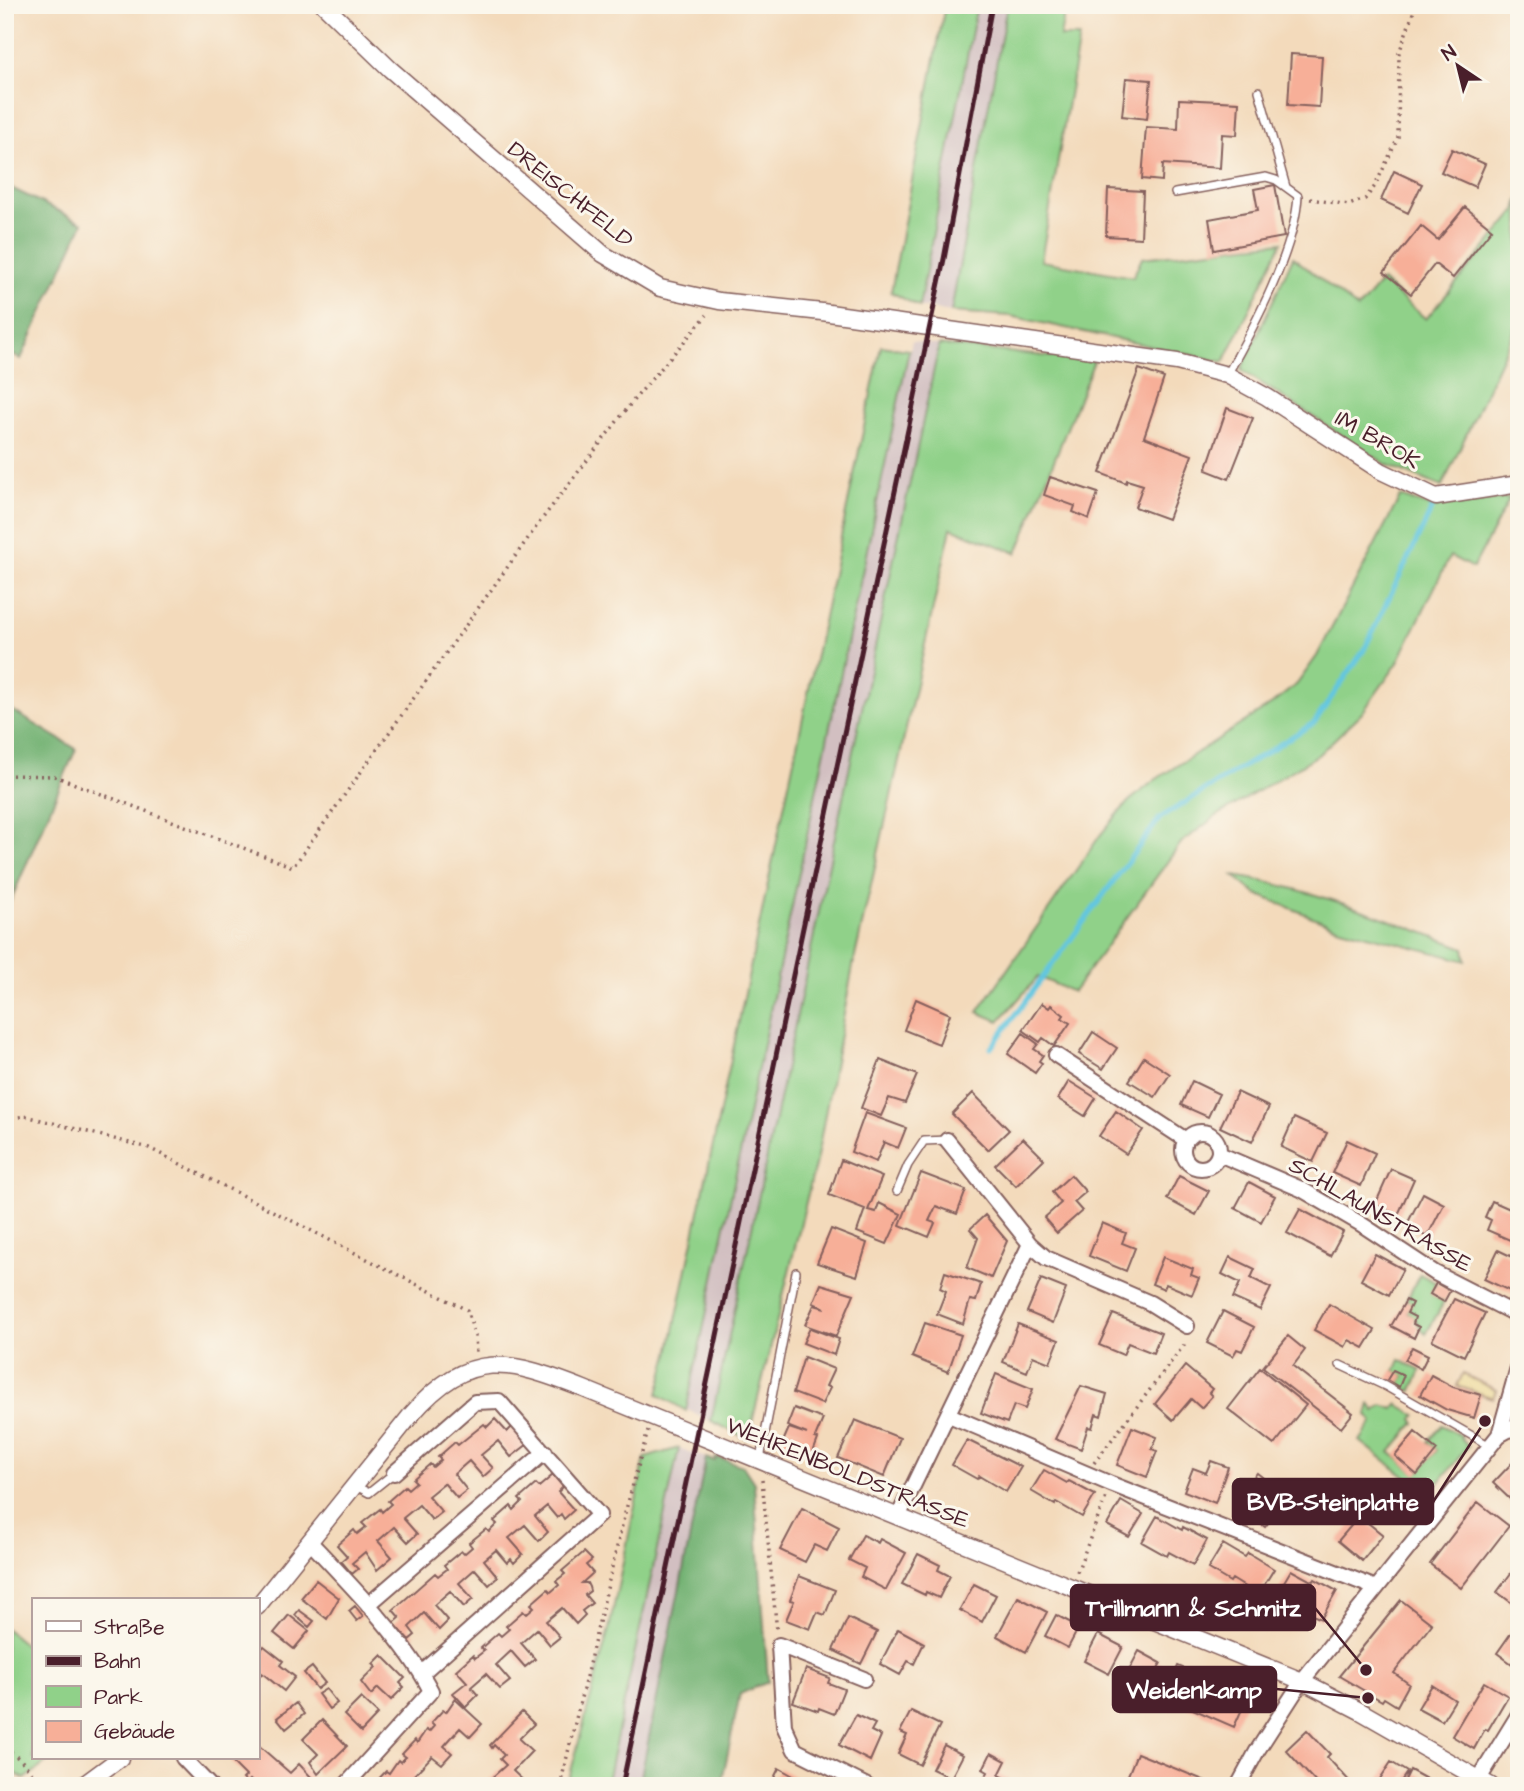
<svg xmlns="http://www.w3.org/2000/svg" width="1524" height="1791" font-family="'Architects Daughter',sans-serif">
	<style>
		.industrial { fill: #d2bfc1 }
		.green { fill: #90d189; stroke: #6d785a; stroke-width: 2 }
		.forest { fill: #74b375; stroke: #5f6950; stroke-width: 2 }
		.sand { fill: #eeda9e; stroke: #9c7c64; stroke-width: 2 }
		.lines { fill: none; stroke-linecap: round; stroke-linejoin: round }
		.stream { stroke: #62c6e0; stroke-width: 5 }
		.building { fill: #f7af98 }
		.service-casing { stroke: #85605d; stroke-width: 10 }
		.minor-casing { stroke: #85605d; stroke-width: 18 }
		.tertiary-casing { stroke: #85605d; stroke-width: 19 }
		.path { stroke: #85605d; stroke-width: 3.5; stroke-dasharray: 2 5; stroke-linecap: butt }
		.service { stroke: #fff; stroke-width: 7 }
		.minor { stroke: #fff; stroke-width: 14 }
		.tertiary { stroke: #fff; stroke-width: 16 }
		.rail { stroke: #4a1f2b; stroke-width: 5 }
		.labels { text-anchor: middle; stroke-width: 6; stroke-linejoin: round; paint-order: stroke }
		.street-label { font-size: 23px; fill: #4a1f2b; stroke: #fbf7ec }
		.leader { fill: none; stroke: #4a1f2b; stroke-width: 2.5 }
		.callout-dot { fill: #4a1f2b; stroke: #fbf7ec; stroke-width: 2.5 }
		.callout { fill: #4a1f2b; stroke: #4a1f2b; stroke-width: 2.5 }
		.callout-label { font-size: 24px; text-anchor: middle; font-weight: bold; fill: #fff }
	</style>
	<rect width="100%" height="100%" fill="#fbf7ec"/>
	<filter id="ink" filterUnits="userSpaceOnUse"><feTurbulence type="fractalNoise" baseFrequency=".0143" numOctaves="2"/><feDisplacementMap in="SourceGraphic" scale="14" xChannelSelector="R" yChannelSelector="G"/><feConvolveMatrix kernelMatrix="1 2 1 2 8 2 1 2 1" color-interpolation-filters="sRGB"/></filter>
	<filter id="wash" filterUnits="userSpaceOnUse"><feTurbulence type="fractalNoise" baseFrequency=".00686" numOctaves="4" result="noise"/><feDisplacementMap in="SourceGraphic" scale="28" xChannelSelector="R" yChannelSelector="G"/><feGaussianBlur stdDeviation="1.57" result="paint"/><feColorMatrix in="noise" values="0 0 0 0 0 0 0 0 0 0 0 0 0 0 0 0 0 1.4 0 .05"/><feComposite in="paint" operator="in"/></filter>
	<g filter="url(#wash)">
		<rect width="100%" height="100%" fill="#f3dabb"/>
		<path class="industrial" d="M977 5H1007L951 312 920 307Z
			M912 341 939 345 711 1421 672 1403Z
			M679 1448 706 1458 639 1786H606Z"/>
		<path class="green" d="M945 5H977L919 307 891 292Z
			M1007 5H1066L1060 37H1079L1041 261 1133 277 1142 258 1282 242 1224 362 1010 316 951 312Z
			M1519 199V321L1442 487 1386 464 1241 370 1293 257 1358 309 1382 281 1426 319 1516 211Z
			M939 345 1094 361 1017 553 951 528 854 961 817 1157 748 1439 711 1421Z
			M881 346 909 350 686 1411 658 1394 669 1354Z
			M1400 497 1432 507 1510 498 1473 568 1450 556 1397 664 1362 713 1318 755 1215 817 1181 843 1073 992 1038 977 999 1021 978 1012 1101 834 1128 802 1155 780 1272 704 1297 684 1317 656Z
			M1234 876C1313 888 1389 920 1464 948L1466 961 1337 927 1256 894Z
			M1420 1274 1436 1283 1431 1294 1444 1302 1426 1334C1417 1328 1421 1320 1407 1313L1411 1303 1406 1301Z
			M1400 1360 1421 1371 1411 1392 1399 1386 1404 1376 1395 1371Z
			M1370 1404 1375 1411 1383 1405 1394 1409 1397 1404 1416 1415 1413 1419 1415 1423 1390 1452 1417 1474 1437 1450 1428 1442 1442 1425 1462 1436 1460 1438 1468 1446 1429 1495 1360 1441 1373 1422 1367 1415Z
			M679 1448 606 1786H567L609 1629 645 1458Z
			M5 1628 33 1652V1758H52L25 1779 5 1768Z"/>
		<path class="forest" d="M5 185 83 223 21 359 5 352Z
			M5 706 76 749 5 914Z
			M716 1457 743 1466 754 1483 768 1682 740 1694 721 1786H639L706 1458 715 1461Z"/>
		<path class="sand" d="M1463 1374 1496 1390 1493 1398 1457 1386Z"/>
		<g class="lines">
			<path class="stream" d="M991 1048 1160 818 1314 723 1364 650 1432 509"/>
		</g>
		<g id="blocks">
			<path class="building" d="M1291 54 1322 56 1319 107 1288 105Z
				M1126 78 1151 80 1147 119 1122 116Z
				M1179 99 1239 102 1237 135 1222 134 1220 168 1163 164 1162 181 1142 179 1146 127 1178 129Z
				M1452 149 1485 164 1475 187 1441 172Z
				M1394 171 1422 184 1408 213 1381 200Z
				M1275 185 1284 237 1214 250 1209 219 1258 210 1254 189Z
				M1108 189 1143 191 1141 238 1106 236Z
				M1465 207 1492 229 1453 278 1435 264 1411 294 1384 272 1421 226 1438 240Z
				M1139 369 1164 378 1144 437 1192 455 1168 519 1135 507 1143 485 1127 480 1126 483 1100 473Z
				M1227 408 1253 418 1229 479 1206 470Z
				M1050 477 1098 493 1089 519 1073 512 1075 506 1044 495Z
				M916 999 950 1014 939 1044 904 1030Z
				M1042 1003 1049 1008 1051 1005 1064 1015 1062 1018 1070 1023 1054 1046 1043 1038 1040 1042 1023 1030Z
				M1093 1032 1117 1048 1103 1069 1079 1054Z
				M1023 1033 1038 1044 1034 1049 1043 1055 1039 1061 1042 1063 1035 1073 1008 1054Z
				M1144 1057 1170 1074 1155 1097 1129 1081Z
				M880 1060 917 1075 905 1103 889 1098 881 1116 861 1108Z
				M1069 1081 1096 1098 1085 1116 1058 1099Z
				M1192 1081 1219 1094 1208 1117 1181 1105Z
				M1237 1092 1269 1107 1252 1142 1220 1127Z
				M973 1093 1009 1130 988 1150 952 1114Z
				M1116 1111 1143 1130 1126 1154 1099 1136Z
				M865 1113 906 1128 898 1148 884 1142 876 1162 851 1152Z
				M1294 1118 1327 1133 1313 1162 1281 1147Z
				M1023 1138 1044 1159 1016 1186 995 1165Z
				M1347 1140 1375 1153 1361 1186 1332 1173Z
				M841 1160 882 1177 868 1210 876 1212 879 1203 901 1214 887 1244 857 1232 865 1209 829 1195Z
				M1391 1169 1414 1179 1398 1215 1375 1205Z
				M921 1173 966 1190 957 1214 936 1206 929 1221 935 1223 929 1237 900 1225Z
				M1071 1175 1086 1192 1074 1202 1082 1211 1057 1233 1044 1218 1061 1203 1052 1192Z
				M1179 1176 1209 1191 1196 1215 1167 1199Z
				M1249 1182 1275 1196 1261 1222 1235 1208Z
				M1423 1193 1444 1204 1427 1237 1406 1226Z
				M1492 1201 1519 1213V1244L1487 1230 1491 1220 1485 1217Z
				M1300 1209 1343 1232 1330 1256 1287 1233Z
				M985 1215 1007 1241 991 1278 967 1268 978 1238 970 1229Z
				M1102 1223 1126 1233 1122 1243 1135 1248 1126 1271 1089 1256Z
				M831 1229 867 1243 857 1276 817 1263Z
				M1498 1250 1519 1260V1283L1514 1293 1484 1279Z
				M1375 1254 1403 1269 1389 1295 1361 1280Z
				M1163 1257 1193 1269 1191 1275 1199 1278 1192 1295 1166 1284 1164 1289 1152 1284Z
				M1230 1257 1255 1269 1251 1278 1271 1288 1260 1310 1233 1298 1240 1283 1222 1274Z
				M945 1272 981 1284 976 1301 970 1300 963 1324 937 1314 946 1291 940 1288Z
				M1041 1279 1066 1289 1053 1323 1027 1312Z
				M1436 1283 1450 1291 1444 1302 1430 1294Z
				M821 1284 854 1294 836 1336 805 1325 814 1305 825 1308 813 1303Z
				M1454 1299 1485 1313 1464 1356 1432 1340Z
				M1406 1300 1412 1303 1407 1313 1415 1317 1413 1324 1419 1327 1414 1338 1391 1326Z
				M1329 1304 1375 1330 1364 1348 1349 1340 1345 1347 1314 1330Z
				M1223 1311 1254 1327 1242 1351 1237 1349 1233 1356 1207 1343Z
				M1113 1314 1161 1333 1153 1353 1128 1343 1123 1355 1099 1345Z
				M925 1323 961 1335 948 1372 912 1357Z
				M1018 1324 1059 1340 1050 1363 1033 1356 1027 1372 1003 1362Z
				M810 1328 839 1339 834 1355 803 1343Z
				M1288 1336 1305 1350 1293 1366 1353 1413 1341 1428 1263 1367Z
				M1412 1347 1428 1355 1421 1369 1405 1360Z
				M804 1357 834 1369 826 1386 830 1388 822 1404 793 1393Z
				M1185 1366 1212 1389 1209 1393 1212 1396 1201 1408 1191 1399 1173 1420 1155 1404Z
				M1260 1368 1306 1405 1274 1445 1228 1409Z
				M1393 1370 1404 1375 1399 1387 1387 1380Z
				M996 1374 1033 1389 1025 1409 1014 1405 1007 1423 981 1413Z
				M1431 1375 1453 1387 1481 1395 1474 1418 1447 1410 1420 1395Z
				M1081 1386 1107 1394 1101 1416 1096 1414 1092 1428 1088 1427 1081 1449 1055 1439Z
				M794 1408 823 1419 815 1438 818 1439 812 1455 782 1444 789 1428 807 1434 787 1426Z
				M495 1419 507 1432 512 1427 528 1444 511 1457 498 1441 481 1455 493 1468 483 1477 469 1461 454 1474 467 1490 457 1498 444 1483 428 1496 442 1512 432 1520 419 1505 403 1518 417 1534 408 1542 394 1527 378 1541 392 1557 377 1570 365 1552 352 1563 358 1569 352 1574 341 1561 347 1556 337 1545 354 1530 357 1534 366 1527 362 1523 380 1509 382 1512 391 1504 388 1501 405 1486 408 1489 416 1482 413 1479 430 1464 433 1467 441 1460 438 1457 455 1442 458 1445 484 1424 487 1427Z
				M855 1420 900 1438 884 1477 838 1458Z
				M1132 1427 1157 1437 1152 1449 1157 1451 1147 1477 1117 1465Z
				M1415 1432 1437 1450 1417 1475 1395 1456Z
				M967 1440 1021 1467 1006 1492 979 1476 977 1479 952 1465Z
				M1211 1461 1228 1467 1215 1503 1184 1491 1193 1468 1206 1473Z
				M1513 1462 1517 1466 1519 1464V1494L1512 1501 1493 1483Z
				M1044 1470 1067 1483 1069 1481 1095 1495 1082 1517 1056 1502 1055 1505 1031 1491Z
				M1257 1473 1288 1497 1265 1527 1234 1502Z
				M553 1475 563 1487 558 1492 574 1510 564 1519 561 1514 557 1518 547 1506 535 1516 548 1532 539 1541 525 1525 509 1538 523 1554 514 1563 511 1559 507 1563 496 1550 484 1560 498 1577 489 1585 475 1569 459 1583 473 1599 464 1607 450 1591 434 1605 448 1621 439 1630 424 1613 409 1627 415 1635 409 1640 394 1623 400 1618 393 1610 435 1573 438 1576 447 1569 444 1565 461 1551 464 1554 472 1547 469 1543 486 1529 489 1532 497 1524 494 1521 511 1506 514 1510 522 1502 519 1499 536 1484 539 1487Z
				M1337 1498 1383 1535 1362 1561 1338 1541 1351 1526 1328 1508Z
				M1121 1501 1143 1514 1129 1537 1107 1525Z
				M1478 1502 1509 1526 1461 1588 1430 1564Z
				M802 1508 839 1527 827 1551 814 1545 805 1562 780 1550Z
				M1157 1516 1182 1530 1183 1527 1207 1540 1193 1565 1169 1552 1167 1556 1142 1542Z
				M863 1535 878 1543 880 1539 906 1553 886 1590 861 1577 865 1568 849 1560Z
				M1223 1544 1245 1557 1248 1553 1274 1569 1258 1595 1232 1579 1230 1582 1208 1569Z
				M584 1552 592 1560 586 1565 593 1573 582 1583H587L589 1587 590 1591 585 1595 592 1603 582 1611 585 1615 576 1624 562 1608 546 1621 560 1637 550 1645 537 1629 521 1643 535 1659 525 1667 511 1651 496 1665 510 1681 500 1689 486 1674 471 1687 478 1695 466 1707 453 1693 467 1682 456 1670 473 1655 475 1658 484 1651 481 1648 498 1633 501 1636 509 1629 506 1626 523 1611 526 1614 534 1607 531 1604 548 1589 551 1592 559 1585 556 1581 565 1574 562 1571Z
				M918 1554 940 1565 938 1570 950 1576 939 1598 926 1592 925 1595 902 1584Z
				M1514 1569 1519 1572V1602L1516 1606 1497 1592Z
				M1291 1570 1313 1582 1315 1579 1337 1591 1321 1619 1275 1597Z
				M799 1576 835 1590 825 1615 817 1612 810 1629 786 1620 794 1601 790 1600Z
				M316 1580 339 1598 327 1619 301 1598Z
				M974 1584 996 1595 982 1622 960 1610Z
				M1018 1597 1047 1612 1026 1652 997 1636Z
				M1401 1600 1432 1624 1394 1673 1409 1684 1397 1706 1384 1698 1382 1701 1339 1676Z
				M355 1606 363 1616 357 1621 349 1611Z
				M299 1610 314 1621 309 1627 295 1615Z
				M289 1615 309 1631 294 1649 274 1633Z
				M1056 1615 1079 1627 1068 1648 1045 1636Z
				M848 1618 877 1632 861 1664 833 1650Z
				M1516 1626 1519 1627V1669L1497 1653Z
				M898 1629 924 1643 914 1664 908 1661 900 1675 880 1664Z
				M1098 1634 1123 1647 1109 1674 1084 1661Z
				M264 1646 283 1661 280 1665 295 1677 284 1691 262 1673 257 1679V1655Z
				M1139 1651 1161 1663 1137 1706 1116 1694Z
				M382 1655 405 1678 400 1683 404 1687 391 1700 378 1688 371 1695 361 1682 376 1667 373 1664Z
				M1178 1666 1248 1696 1234 1727 1165 1697Z
				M312 1667 325 1683 317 1689 304 1673Z
				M806 1669 830 1678 828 1683 844 1689 834 1714 819 1708 818 1711 793 1702Z
				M1484 1682 1508 1696 1488 1730 1485 1729 1474 1749 1452 1736Z
				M1432 1685 1455 1700 1442 1721 1418 1708Z
				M326 1689 337 1703 329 1709 318 1694Z
				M361 1698 378 1714 361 1732 344 1715Z
				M455 1699 482 1724 470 1737 460 1728 444 1746 452 1753 442 1764 432 1756 414 1775 423 1784 422 1786H376L374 1784 386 1771 389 1773 398 1760 400 1762 406 1757 402 1754 415 1740 417 1743 426 1730 429 1732 434 1726 431 1723 443 1710 446 1712Z
				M296 1703 304 1714 286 1729 277 1718Z
				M911 1711 940 1725 920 1765 898 1754 907 1735 900 1732Z
				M522 1712 534 1724 519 1739 532 1751 513 1771 529 1786H492L488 1781 506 1765 500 1759 504 1755 494 1745 492 1748 490 1745Z
				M856 1715 875 1724 871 1731 881 1736 870 1761 839 1745Z
				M322 1720 347 1746 318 1774 310 1762 318 1754 303 1739Z
				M1307 1730 1330 1754 1327 1757 1354 1786H1319L1286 1750Z
				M257 1744 290 1773 299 1764 312 1778 304 1786H256L250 1780 247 1783 243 1779 246 1776 228 1758H257Z
				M944 1745 963 1755 951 1778 932 1769Z
				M991 1753 1006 1761 999 1775 1009 1780 1006 1786H980L988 1772 983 1769Z
				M1137 1753 1206 1781 1204 1786 1124 1785Z
				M1391 1762 1407 1772 1398 1786H1390L1380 1779Z
				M779 1768 804 1782 801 1786H770Z
				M1410 1770 1439 1786H1402Z"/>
		</g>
	</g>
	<g filter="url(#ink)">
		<use href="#blocks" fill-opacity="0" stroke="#85605d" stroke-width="2"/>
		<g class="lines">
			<g class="service-casing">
				<path id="service" d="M1259 91 1286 187
					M1175 193 1266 177 1276 180 1298 196C1295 250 1254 327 1227 375
					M897 1191 908 1165 924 1141 947 1140
					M1340 1365 1385 1386 1490 1446
					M760 1459 796 1272
					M356 1486 369 1493 394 1473"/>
			</g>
			<g class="minor-casing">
				<path id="minor" d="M1056 1055 1186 1140
					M1183 1150a18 18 0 1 1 36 0a18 18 0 1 1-36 0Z
					M947 1140 1030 1244 1046 1258 1150 1303 1187 1326
					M1219 1154 1301 1189 1361 1224 1435 1273 1519 1316
					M949 1415 1111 1484 1376 1588
					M1499 1435 1519 1424
					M394 1473 475 1402 499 1401 599 1515 422 1673
					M898 1517 1030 1244
					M310 1542C350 1584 405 1640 431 1691L345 1786
					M368 1605 545 1452
					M864 1679 779 1645 784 1726 795 1750 867 1786
					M183 1758 210 1786
					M1479 1779 1519 1714
					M1238 1786 1257 1751 1302 1681 1499 1435 1519 1364"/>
			</g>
			<g class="tertiary-casing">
				<path id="tertiary" d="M324 5 390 69 603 254 660 288 719 301 822 312 1177 362 1227 375 1267 397 1381 471 1436 497 1519 484
					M257 1607 411 1415C470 1347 509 1360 584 1389L1302 1681 1360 1711 1491 1786
					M82 1786 120 1758"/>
			</g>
			<path class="path" d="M1310 199 1349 205 1365 199 1375 186 1398 138 1399 53 1416 5
				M5 775 54 776 293 867 539 523 632 402 707 315
				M5 1119 26 1116 149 1148 467 1310 475 1336 476 1352
				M1094 1463 1184 1345 1185 1340
				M762 1480 777 1632
				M1077 1572 1106 1497
				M5 1748 21 1760 43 1786
				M560 1786 625 1513 648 1431"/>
			<use href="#service" class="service"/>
			<use href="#minor" class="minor"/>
			<use href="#tertiary" class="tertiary"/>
			<path class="rail" d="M622 1786 944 259 992 5"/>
		</g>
	</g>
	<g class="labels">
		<g class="street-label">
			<text transform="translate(571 194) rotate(39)" y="8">DREISCHFELD</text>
			<text transform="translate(1378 439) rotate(30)" y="8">IM BROK</text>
			<text transform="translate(1381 1214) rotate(30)" y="8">SCHLAUNSTRASSE</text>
			<text transform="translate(848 1472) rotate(22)" y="8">WEHRENBOLDSTRASSE</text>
		</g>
	</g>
	<path class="leader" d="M1485 1421L1433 1502M1366 1670L1315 1608M1368 1698L1276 1689"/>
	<g class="callout-dot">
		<circle cx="1485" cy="1421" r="7"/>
		<circle cx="1366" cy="1670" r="7"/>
		<circle cx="1368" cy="1698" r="7"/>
	</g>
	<g class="callout">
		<rect x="1233" y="1479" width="200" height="45" rx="7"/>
		<rect x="1071" y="1585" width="244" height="45" rx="7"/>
		<rect x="1113" y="1667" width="163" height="45" rx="7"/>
	</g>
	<g class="callout-label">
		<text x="1333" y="1510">BVB-Steinplatte</text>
		<text x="1193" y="1616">Trillmann &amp; Schmitz</text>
		<text x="1194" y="1698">Weidenkamp</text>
	</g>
	<rect width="1524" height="1791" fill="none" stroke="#fbf7ec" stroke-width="28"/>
	<rect x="32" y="1598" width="228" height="161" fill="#fbf7ec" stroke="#b4a19f" stroke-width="2"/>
	<rect x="46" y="1621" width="35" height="10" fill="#ffffff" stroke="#b4a19f" stroke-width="2"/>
	<text x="94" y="1634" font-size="21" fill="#4a1f2b">Straße</text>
	<rect x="46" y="1656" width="35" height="10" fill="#4a1f2b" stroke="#b4a19f" stroke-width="2"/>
	<text x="94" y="1668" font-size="21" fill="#4a1f2b">Bahn</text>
	<rect x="46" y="1686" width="35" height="21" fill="#90d189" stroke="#b4a19f" stroke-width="2"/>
	<text x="94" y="1704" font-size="21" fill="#4a1f2b">Park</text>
	<rect x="46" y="1721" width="35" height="21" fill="#f7af98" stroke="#b4a19f" stroke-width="2"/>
	<text x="94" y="1738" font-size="21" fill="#4a1f2b">Gebäude</text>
	<g transform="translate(1458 66) rotate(325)" stroke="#fbf7ec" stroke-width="5" paint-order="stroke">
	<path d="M0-5L12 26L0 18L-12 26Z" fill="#4a1f2b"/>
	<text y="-10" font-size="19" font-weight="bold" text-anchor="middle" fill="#4a1f2b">N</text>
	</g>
</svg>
